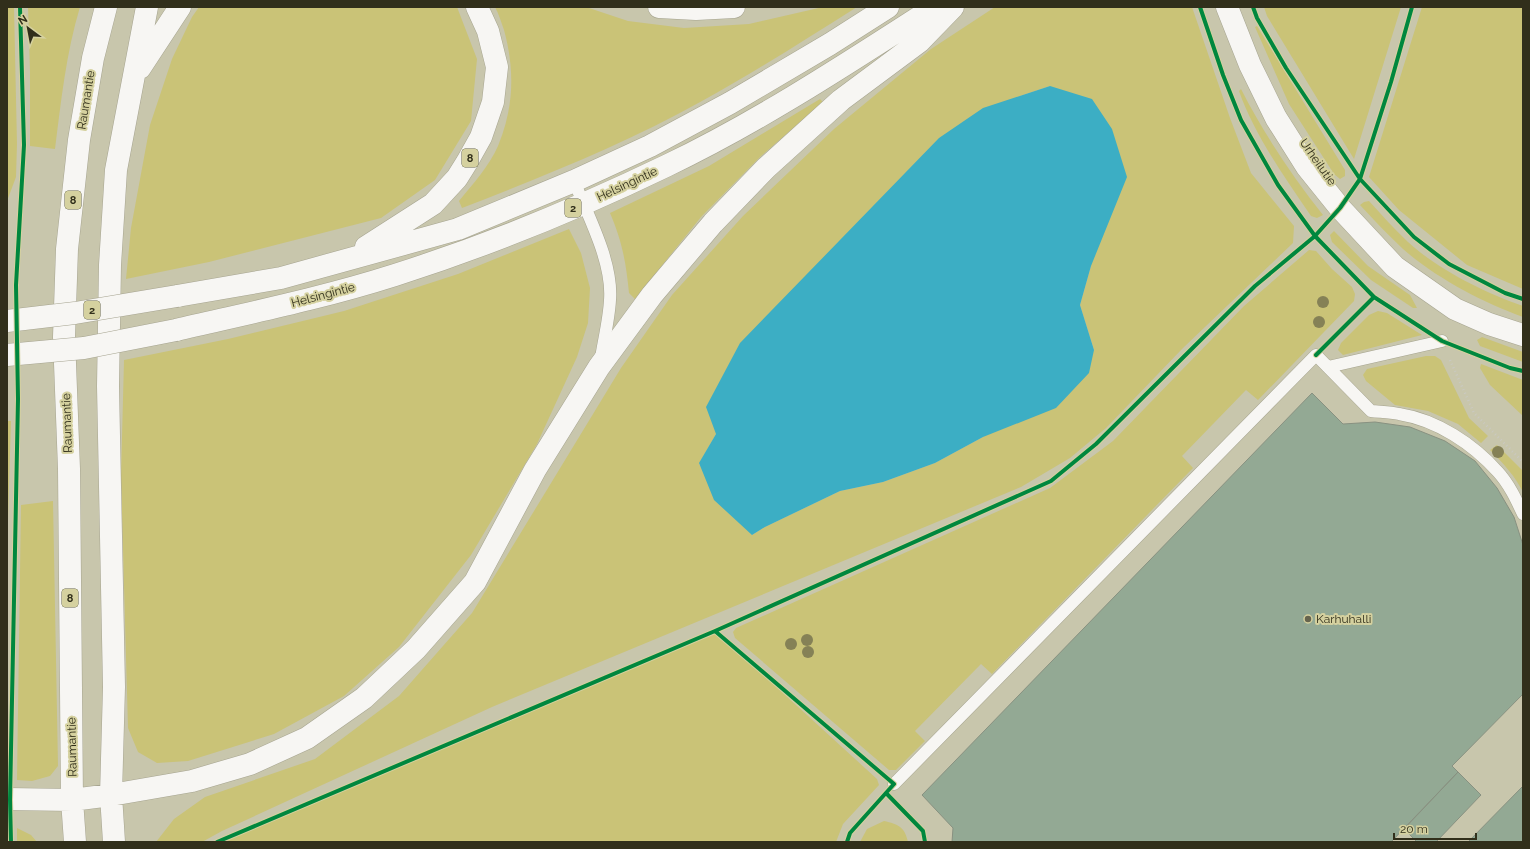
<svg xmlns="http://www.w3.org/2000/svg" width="1530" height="849" font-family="Raleway,sans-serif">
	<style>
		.green { fill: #cac377; fill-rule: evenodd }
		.water { fill: #3caec4 }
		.building { fill: #93a994; stroke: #889181 }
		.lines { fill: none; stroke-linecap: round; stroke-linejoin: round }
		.service-casing { stroke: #a6a490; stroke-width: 13 }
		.minor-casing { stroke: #a6a490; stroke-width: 23 }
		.trunk-casing { stroke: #a6a490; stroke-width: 23 }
		.path { stroke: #cac9c0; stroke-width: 2.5; stroke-dasharray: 1 3; stroke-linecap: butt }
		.service { stroke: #f7f6f3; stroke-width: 12 }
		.minor { stroke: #f7f6f3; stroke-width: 22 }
		.trunk { stroke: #f7f6f3; stroke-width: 22 }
		.trunk-bridge-casing { stroke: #a6a490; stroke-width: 23; stroke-linecap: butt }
		.trunk-bridge { stroke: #f7f6f3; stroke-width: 22 }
		.cycleway-casing { stroke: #d5d19f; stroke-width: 6 }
		.cycleway { stroke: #00873e; stroke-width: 4 }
		.tree { fill: #858156 }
		.poi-dot { fill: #66644e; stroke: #d5d19f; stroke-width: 1.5 }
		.labels { text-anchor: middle; stroke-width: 4; stroke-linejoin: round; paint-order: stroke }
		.shield { fill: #d5d19f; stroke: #626043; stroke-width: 1 }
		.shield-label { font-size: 11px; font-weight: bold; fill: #312f1b }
		.street-label { font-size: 12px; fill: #312f1b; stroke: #d5d19f }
		.poi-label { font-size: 12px; fill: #312f1b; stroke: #d5d19f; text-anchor: start }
	</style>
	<rect width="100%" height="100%" fill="#c8c6ac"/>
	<path class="green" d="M7 7H14L17 144 16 177 7 201Z
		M28 7H80C66 53 61 102 55 149L30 146V71Z
		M199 7H457L477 59 471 121 435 180 381 218 209 262 126 279 131 228 150 125 172 59 192 17Z
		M495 7H586L628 21 684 28 749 24 823 7H857C806 39 755 72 702 101 625 144 544 176 462 208L459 201C473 184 489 166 498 146 514 107 515 70 504 30 501 22 499 14 495 7Z
		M995 7H1192L1230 118 1251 173 1294 226 1293 243 1183 348 1106 428 1070 458 1021 487 492 707 222 831 202 842H156L174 819 205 797 315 759 399 696 472 613 621 368 672 295 743 216 834 129 931 49ZM1050 86 1091 266 1080 305 1094 350 983 437 935 463 883 482 840 491 765 527 752 535 699 464 716 434 1020 96Z
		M1264 7H1401L1354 159 1267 16Z
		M1422 7H1523V289L1467 265 1399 210 1369 177Z
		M1257 26 1345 170V176L1340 179 1334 174 1289 104 1255 27Z
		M1241 89C1264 134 1292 176 1323 215L1317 218 1311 216C1284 176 1255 136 1239 91Z
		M820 99 823 102 761 156 701 217 635 299 629 293C626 262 622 241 610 213L709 166Z
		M1369 201C1382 215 1394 229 1408 242 1437 269 1485 293 1523 306V317C1482 302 1436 278 1403 249 1388 235 1374 220 1360 205L1364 202Z
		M569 229 581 253 590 288 588 323 577 357 537 444 471 555 399 647 344 696 274 734 188 761 157 763 138 752 128 728 121 476 124 360 228 339 344 311 458 274Z
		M1334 231 1368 266 1410 295 1417 308H1413L1371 280 1332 242 1330 235Z
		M1309 250 1316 251 1332 269 1352 287 1355 294 1354 301 1258 400 1246 390 1182 456 1193 468 992 674 981 664 915 731 925 741 896 770H889L735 638 733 632 736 628 1050 488 1113 441 1244 306Z
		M1378 311 1387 313 1422 335 1343 355 1338 350 1341 343 1369 315Z
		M1482 337 1523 352V362L1480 346 1477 340Z
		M1426 356H1435L1441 360 1469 418 1488 436 1481 443 1458 424 1428 411 1395 405 1366 381 1363 375 1367 369Z
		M1481 364 1523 380V416L1490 385 1480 368Z
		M7 421H11L7 552Z
		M1497 445 1523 471V492C1515 476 1503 463 1490 450Z
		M53 501 58 766 50 776 32 781 17 780 21 505Z
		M715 631 877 779 879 785 843 824 836 842H217Z
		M884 821C898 824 905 827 908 842H860L867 829Z
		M17 828 31 835 37 842H17Z"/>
	<path class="water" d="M1050 86 1092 99 1112 129 1127 177 1091 266 1080 305 1094 350 1089 373 1056 408 983 437 935 463 883 482 840 491 765 527 752 535 714 500 699 463 716 434 706 407 740 343 939 138 983 108Z"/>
	<path class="building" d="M1312 393 1343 424 1375 422 1410 427 1445 441 1475 461 1497 488 1514 517 1523 545V694L1452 766 1458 772 1391 842H952L953 828 922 795Z
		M1458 772 1481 795 1436 842H1417L1404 829Z
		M1523 786V842H1468Z"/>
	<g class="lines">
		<g class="service-casing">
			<path id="service" d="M574 181C588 216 613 262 610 300 609 319 604 339 601 358
				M1328 367 1442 341
				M894 784 1316 355 1371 411C1380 412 1390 412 1399 414 1437 420 1473 444 1498 472 1509 484 1516 499 1523 514"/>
		</g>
		<g class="minor-casing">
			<path id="minor" d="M1227 7 1250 65 1276 118 1307 167 1340 208 1395 267 1455 309 1489 324 1523 335"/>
		</g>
		<g class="trunk-casing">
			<path id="trunk" d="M659 7 696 9 734 7
				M140 68 180 7
				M366 247 433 204 457 178 467 162 481 137 493 102 497 67 488 31 477 7
				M177 296 281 278 458 229 574 181 650 146 730 103 830 44 888 7
				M176 330C249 313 323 298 395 275 486 246 579 208 666 166 760 121 848 63 935 7
				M7 799 72 800 111 795 192 781 250 764 307 738 364 698 416 649 475 582 535 470 599 367 652 295 713 223 766 168 841 100 919 42 953 7
				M75 842 72 800 69 469 64 337 67 249 79 140 93 58 106 7
				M114 842 111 795 114 687 108 386 110 265 116 170 147 7"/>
		</g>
		<path class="path" d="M1450 360 1474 413 1523 462"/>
		<use href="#service" class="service"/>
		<use href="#minor" class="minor"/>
		<use href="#trunk" class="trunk"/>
		<g class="trunk-bridge-casing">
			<path id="trunk-bridge" d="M7 321 75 313 177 296
				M7 355 84 348 176 330"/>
		</g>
		<use href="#trunk-bridge" class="trunk-bridge"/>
		<g class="cycleway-casing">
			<path id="cycleway" d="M1200 7 1223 75 1241 120 1278 185 1315 236 1374 297 1442 341 1510 368 1523 371
				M1253 7 1257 18 1286 68 1360 179 1414 237 1449 264 1505 293 1523 299
				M1316 355 1374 297
				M715 631 894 784 850 833 847 842
				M886 793 923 831 925 842
				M11 842 10 800 18 399 16 285 24 145 20 7
				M217 842 715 631 1051 481 1096 444 1255 286 1315 236 1340 208 1360 179 1391 82 1412 7"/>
		</g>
		<use href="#cycleway" class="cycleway"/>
	</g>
	<g class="tree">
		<circle cx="1323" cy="302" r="6"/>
		<circle cx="1319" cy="322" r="6"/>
		<circle cx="1498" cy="452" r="6"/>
		<circle cx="807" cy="640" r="6"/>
		<circle cx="791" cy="644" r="6"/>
		<circle cx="808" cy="652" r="6"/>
	</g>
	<circle class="poi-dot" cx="1308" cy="619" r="4"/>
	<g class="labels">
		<g class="shield">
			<rect x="462" y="149" width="16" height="18" rx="3"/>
			<rect x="65" y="191" width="16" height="18" rx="3"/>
			<rect x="565" y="199" width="16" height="18" rx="3"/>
			<rect x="84" y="301" width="16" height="18" rx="3"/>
			<rect x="62" y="589" width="16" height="18" rx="3"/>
		</g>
		<g class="shield-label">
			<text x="470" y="162">8</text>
			<text x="73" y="204">8</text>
			<text x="573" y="212">2</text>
			<text x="92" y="314">2</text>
			<text x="70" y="602">8</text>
		</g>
		<g class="street-label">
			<text transform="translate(86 100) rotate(-81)" y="4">Raumantie</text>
			<text transform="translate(1318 162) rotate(55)" y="4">Urheilutie</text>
			<text transform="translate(627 184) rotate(-25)" y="4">Helsingintie</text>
			<text transform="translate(323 295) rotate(-15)" y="4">Helsingintie</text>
			<text transform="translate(67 423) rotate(-92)" y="4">Raumantie</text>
			<text transform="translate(72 747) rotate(-91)" y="4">Raumantie</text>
		</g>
		<g class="poi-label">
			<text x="1316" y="623">Karhuhalli</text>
		</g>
	</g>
	<rect width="1530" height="849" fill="none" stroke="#312f1b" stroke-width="16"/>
	<g transform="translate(28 28) rotate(328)" stroke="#d5d19f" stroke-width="3" paint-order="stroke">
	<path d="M0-3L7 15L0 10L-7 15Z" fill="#312f1b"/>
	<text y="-6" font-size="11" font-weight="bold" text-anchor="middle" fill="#312f1b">N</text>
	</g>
	<path d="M1394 833v6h82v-6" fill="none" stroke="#312f1b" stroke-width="2"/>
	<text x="1400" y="833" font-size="12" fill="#312f1b" stroke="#d5d19f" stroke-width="3" paint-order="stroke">20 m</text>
</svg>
